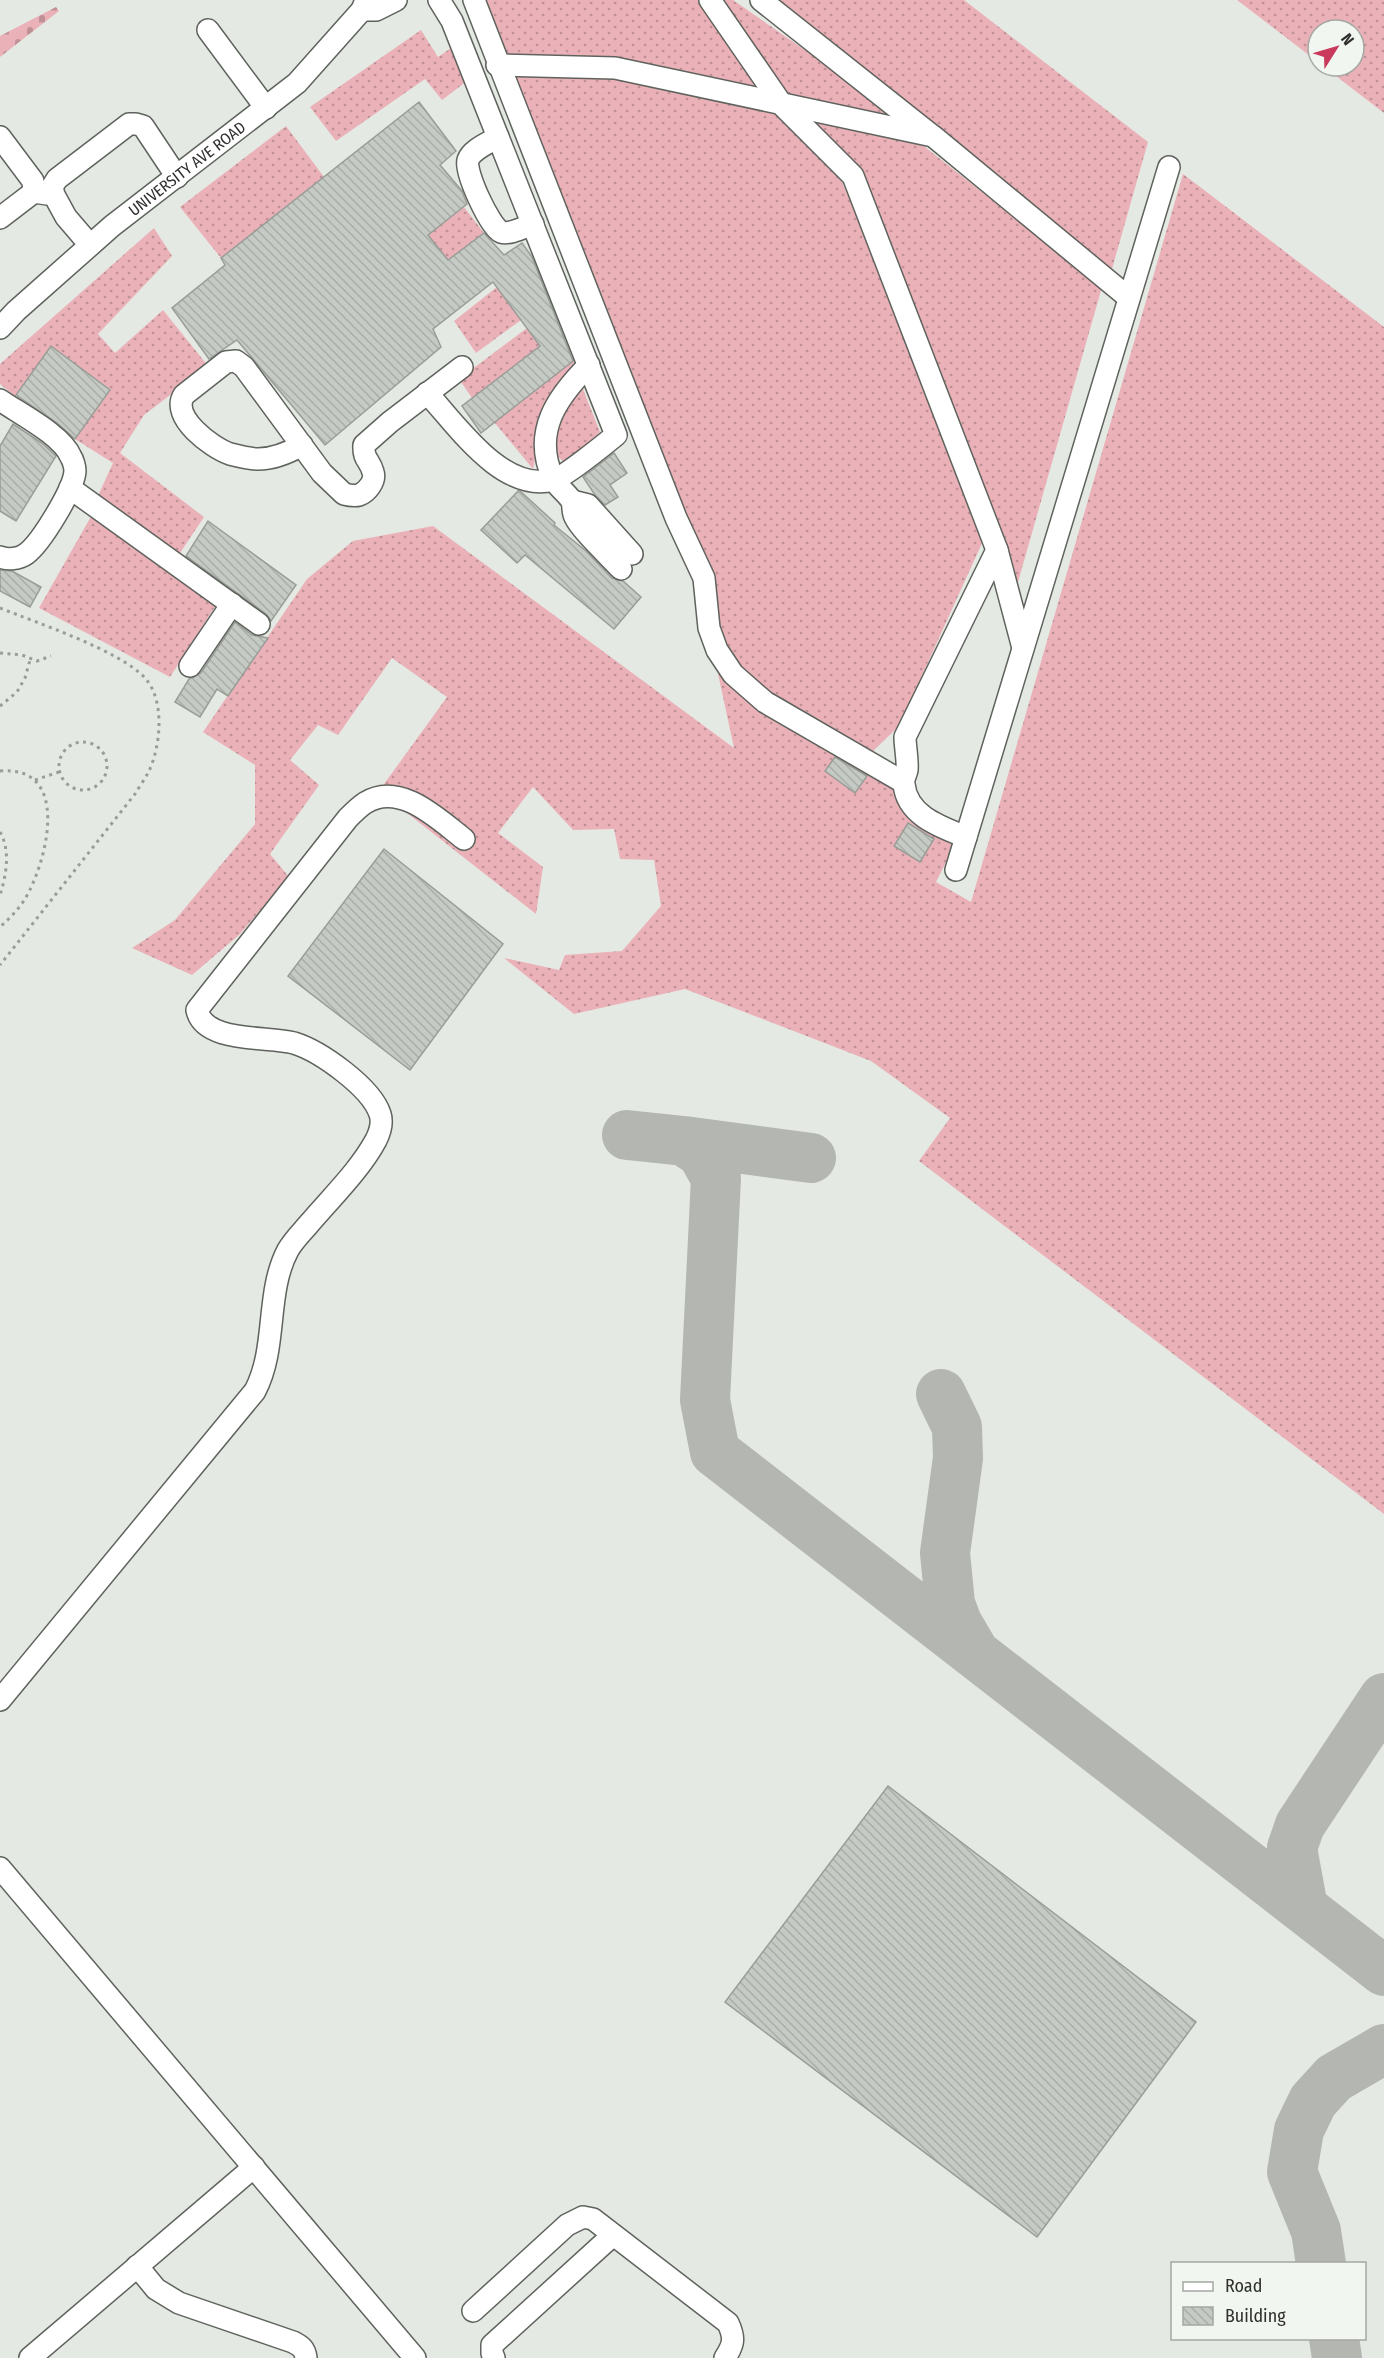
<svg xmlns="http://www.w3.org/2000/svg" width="1384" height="2358" font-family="'Fira Sans Condensed',sans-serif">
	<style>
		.grass { fill: url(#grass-dots) }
		.cemetery { fill: url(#cemetery-stones) }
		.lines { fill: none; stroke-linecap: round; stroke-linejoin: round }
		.taxiway { stroke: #b4b6b2; stroke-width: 50 }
		.building { fill: url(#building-back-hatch); stroke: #999d97; stroke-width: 1.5 }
		.minor-casing { stroke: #5f635d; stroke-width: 24 }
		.path { stroke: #999c98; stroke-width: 3; stroke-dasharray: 3 4.5; stroke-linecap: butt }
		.minor { stroke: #fff; stroke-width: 21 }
		.labels { text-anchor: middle; stroke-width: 6; stroke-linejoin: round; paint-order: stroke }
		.street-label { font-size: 16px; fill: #30312f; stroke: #f2f6f0 }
	</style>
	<defs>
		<pattern id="grass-dots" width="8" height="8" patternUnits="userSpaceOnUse" patternTransform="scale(1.5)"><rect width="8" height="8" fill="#ebb1b8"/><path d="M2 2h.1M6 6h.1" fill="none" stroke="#bf9196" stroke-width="1.8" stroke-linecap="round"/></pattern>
		<pattern id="cemetery-stones" width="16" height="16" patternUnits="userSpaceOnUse" patternTransform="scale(1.5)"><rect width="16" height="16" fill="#ebb1b8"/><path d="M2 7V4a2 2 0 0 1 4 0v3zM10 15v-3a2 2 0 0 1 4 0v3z" fill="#bf9196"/></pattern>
		<pattern id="building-back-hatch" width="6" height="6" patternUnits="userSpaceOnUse" patternTransform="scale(1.5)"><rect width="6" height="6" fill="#c6cac4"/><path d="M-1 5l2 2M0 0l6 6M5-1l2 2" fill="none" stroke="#aaaea9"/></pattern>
	</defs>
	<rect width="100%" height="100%" fill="#e5e9e3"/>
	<path class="grass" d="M481 0H701L768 95 503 59Z
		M721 0H733L910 123 787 98Z
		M771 0H964L1148 142 1110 276Z
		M1237 0H1384V113L1323 66H1354V30H1318V62Z
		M421 30 438 57 451 48 467 81 442 100 425 79 336 141 310 107Z
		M511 74 602 75 775 113 838 173 920 362 983 541 899 726 870 754 766 694 723 650Z
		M801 114 920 143 1102 287 1016 589 861 174Z
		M286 126 324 177 221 258 180 207Z
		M1183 174 1384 327V1514L919 1161 950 1118 871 1061 685 989 574 1014 504 958 559 970 565 955 622 951 661 906 654 860 620 859 614 829 573 830 533 787 498 833 543 867 536 914 379 791 447 697 392 658 338 735 318 725 290 760 319 785 270 854 289 877 239 935 192 975 132 948 175 920 255 824V765L203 732 307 579 353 541 433 526 734 748 717 669 899 792 940 837 954 846 936 882 971 902Z
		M464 207 484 233 448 260 428 235Z
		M154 228 172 256 98 334 115 353 163 310 208 366 144 415 120 453 204 517 178 556 97 498 113 463 75 439 110 389 51 347 15 396 0 384V364Z
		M497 287 521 320 476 353 454 321Z
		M527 328 540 346 472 398 459 379Z
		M575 359 571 371 546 406 533 469 494 422Z
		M582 387 600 432 566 464 556 455 552 430 565 402Z
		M93 513 216 605 170 677 39 608Z"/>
	<path class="cemetery" d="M56 7 59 11 0 57V36Z"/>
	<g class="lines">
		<path class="taxiway" d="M627 1135 684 1141 702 1153 716 1178 705 1400 715 1452 1384 1971
			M684 1141 811 1158
			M941 1394 957 1427 958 1458 945 1553 950 1604 957 1623 974 1652
			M1303 1908 1292 1848 1300 1825 1384 1698
			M1321 2264 1316 2231 1292 2172 1299 2130 1313 2101 1334 2078 1384 2049
			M1334 2338 1337 2358"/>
	</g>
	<path class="building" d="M419 102 456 151 440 165 462 191 467 204 428 235 448 260 484 233 504 255 522 243 532 257 573 361 481 433 462 406 540 346 493 282 433 329 441 347 325 445 237 340 209 359 172 308 225 265 221 258Z
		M51 346 110 390 75 439 57 423 16 395Z
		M13 424 42 443 56 456 16 521 0 511V446Z
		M614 453 627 473 610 485 618 497 605 505 595 495 583 477Z
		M519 490 555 523 554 525 586 551 612 578 623 581 641 597 614 629 525 555 517 563 481 530Z
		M208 521 296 585 271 621 266 614 186 556Z
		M0 570 12 571 41 587 30 607 0 591Z
		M235 622 252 635 268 638 228 696 217 689 200 717 175 702 189 679 201 673Z
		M835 757 867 776 855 793 825 771Z
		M908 823 934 839 920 862 894 846Z
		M384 849 503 944 410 1070 288 976Z
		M888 1786 1196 2022 1037 2237 725 2002Z"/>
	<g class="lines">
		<g class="minor-casing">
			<g id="minor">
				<path d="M474 0 676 518 704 578 709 628 717 650 733 674 765 702 903 782"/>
				<path d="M710 0 783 106 853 176 997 550 905 737C905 747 908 760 907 770 906 775 903 779 904 784 907 816 941 827 966 837"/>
				<path d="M761 0 930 134"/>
				<path d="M362 10H376L396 0"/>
				<path d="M208 30 266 108"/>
				<path d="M497 65 615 68 933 136 1129 298"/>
				<path d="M0 137 33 181 34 192"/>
				<path d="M498 137C489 143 472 149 468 160 464 171 490 227 501 232 510 235 524 227 533 224"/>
				<path d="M0 218 34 192 47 194"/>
				<path d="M90 245 66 217 54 195 52 187 57 179 129 124H136L143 126 177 177"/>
				<path id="s1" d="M0 328 16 311 112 226 297 83 362 10 366 0"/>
				<path d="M589 365C557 397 532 432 553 478 557 487 566 492 571 500 574 505 572 512 575 517 580 529 610 557 621 569"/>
				<path d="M427 393C457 425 502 493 553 480 563 478 605 444 616 435L452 21 439 0"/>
				<path d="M0 400C20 414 62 435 71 457 73 460 75 467 75 471 74 489 41 543 26 554 19 559 8 560 0 557"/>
				<path d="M302 445C288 453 274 459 258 459 250 459 238 456 230 454 211 447 170 417 184 395L226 362 236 361 244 367 322 473 344 494C348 495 355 496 359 495 367 492 376 481 373 472 370 460 363 460 364 445L390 422 462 367"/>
				<path d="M70 488 259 624"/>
				<path d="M572 501 588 505 632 554"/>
				<path d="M997 550 1023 648"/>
				<path d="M190 666 232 604"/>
				<path d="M956 870 1169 167"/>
				<path d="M0 1700 255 1391C278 1347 265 1293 288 1250 293 1241 301 1233 308 1225 330 1199 360 1170 376 1140 380 1132 383 1123 380 1114 371 1087 320 1051 294 1043 267 1036 204 1043 197 1010L348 818C353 813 359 807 365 803 400 781 438 819 464 839"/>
				<path d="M0 1868 415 2358"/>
				<path d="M137 2266 156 2289 179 2303 293 2342C301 2346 305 2349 306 2358"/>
				<path d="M473 2311 567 2225 583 2217 593 2219 728 2323C735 2338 734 2344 725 2358"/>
				<path d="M30 2358 254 2167"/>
				<path d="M494 2358 492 2353V2345L613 2235"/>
			</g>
		</g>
		<path class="path" d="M0 608C37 623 119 650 145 678 165 700 161 745 149 771 145 779 139 787 135 794L0 965
			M0 653 22 655 37 661 51 656
			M0 706 17 692 25 678 30 660
			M59 766a24 24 0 1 1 48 0a24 24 0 1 1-48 0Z
			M0 771C72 765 47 862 25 899 18 910 9 919 0 927
			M35 780 59 772
			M0 832C11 851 6 876 0 895"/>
		<use href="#minor" class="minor"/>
	</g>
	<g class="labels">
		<g class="street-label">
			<text dy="6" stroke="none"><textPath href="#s1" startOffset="246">UNIVERSITY AVE ROAD</textPath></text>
		</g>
	</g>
	<rect x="1171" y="2262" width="195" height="78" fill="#f2f6f0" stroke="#a4a7a3" stroke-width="1.5"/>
	<rect x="1183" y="2282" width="30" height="9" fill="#ffffff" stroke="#a4a7a3" stroke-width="1.5"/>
	<text x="1225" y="2292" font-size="18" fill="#30312f">Road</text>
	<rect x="1183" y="2307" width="30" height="18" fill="url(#building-back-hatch)" stroke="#a4a7a3" stroke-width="1.5"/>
	<text x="1225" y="2322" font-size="18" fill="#30312f">Building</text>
	<g transform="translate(1336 48) rotate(53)"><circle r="28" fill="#f2f6f0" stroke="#a4a7a3" stroke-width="1.5"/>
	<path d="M0-4.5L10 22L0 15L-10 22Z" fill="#c93a5c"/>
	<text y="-9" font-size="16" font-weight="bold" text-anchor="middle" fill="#30312f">N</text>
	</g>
</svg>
